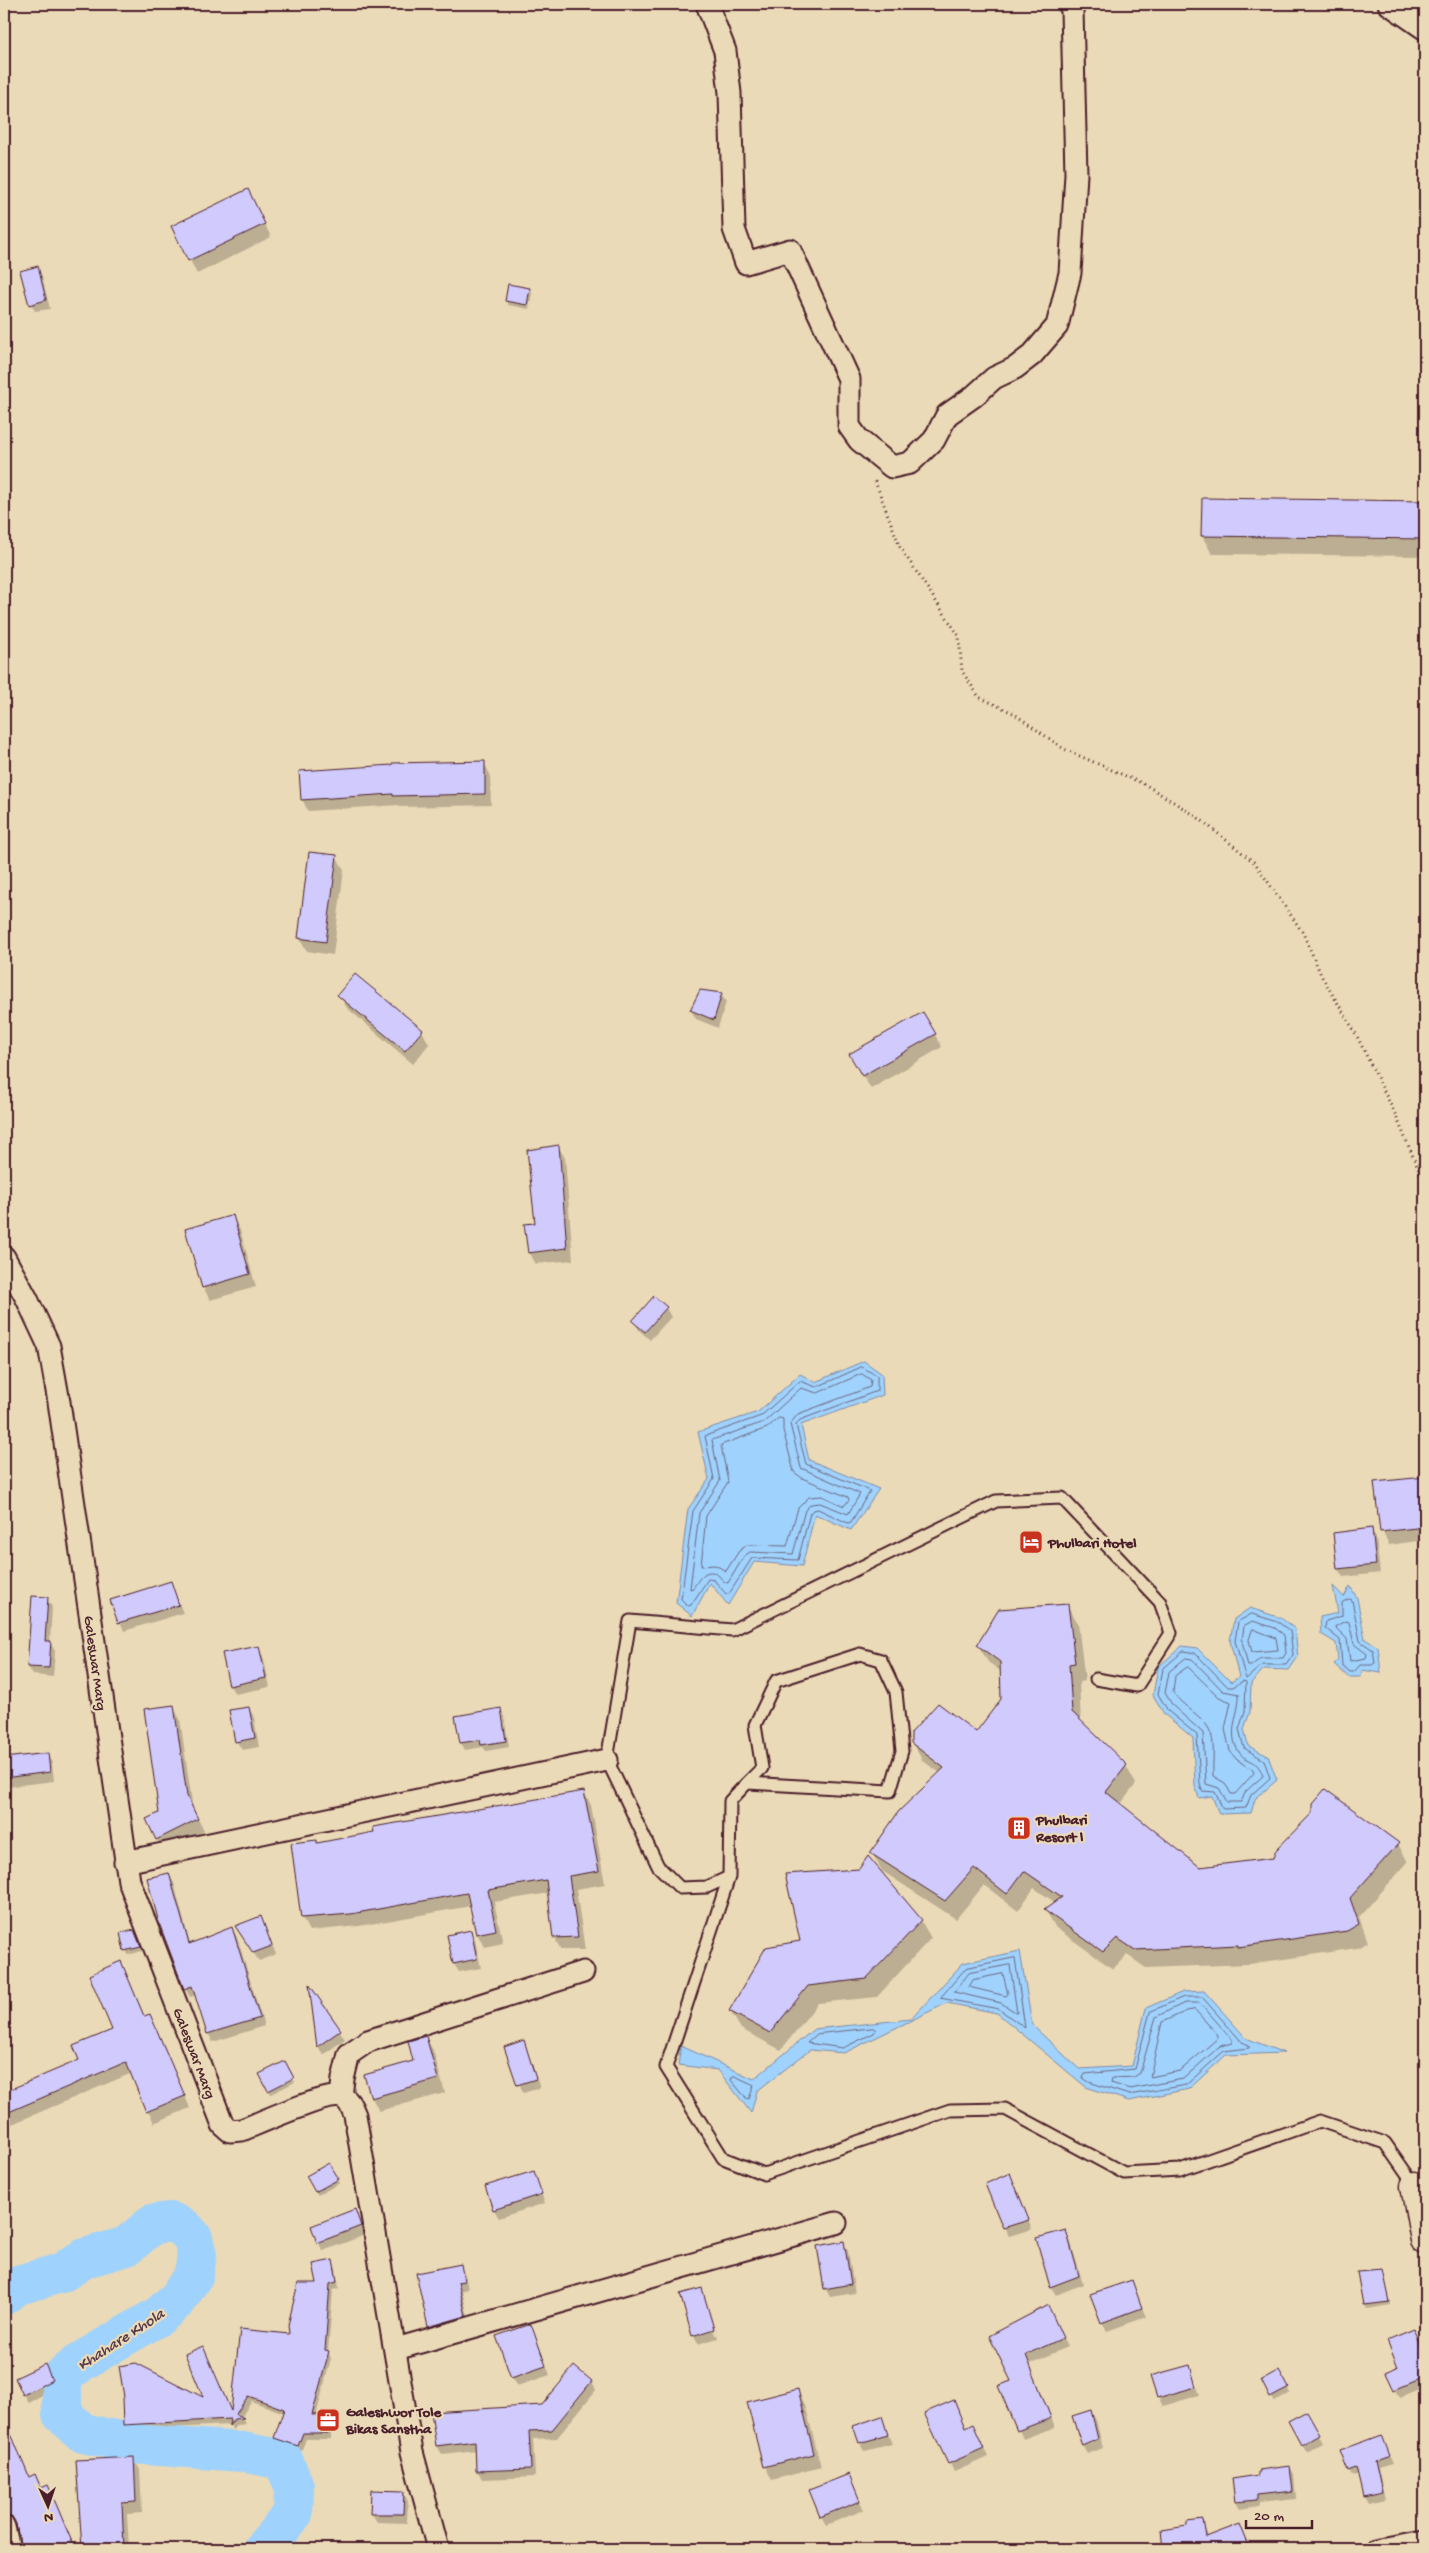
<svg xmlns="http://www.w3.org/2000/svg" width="1429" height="2553" font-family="'Gochi Hand',sans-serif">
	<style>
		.water { fill: #9fd2fd; stroke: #7d8aa9 }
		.shadow { fill: #0003 }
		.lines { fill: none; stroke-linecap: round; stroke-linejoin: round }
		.shore { stroke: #6c677f; stroke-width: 1 }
		.river { stroke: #9fd2fd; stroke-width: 40 }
		.building { fill: #d0cafd; stroke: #4a1f2b }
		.service-casing { stroke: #4a1f2b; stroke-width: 15 }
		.minor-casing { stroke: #4a1f2b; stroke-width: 25 }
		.secondary-casing { stroke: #4a1f2b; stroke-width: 31 }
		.path { stroke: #4a1f2b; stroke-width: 3; stroke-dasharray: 1 4; stroke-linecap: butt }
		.service { stroke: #ebdab7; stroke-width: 11 }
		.minor { stroke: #ebdab7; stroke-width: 21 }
		.secondary { stroke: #ebdab7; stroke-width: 28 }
		.labels { text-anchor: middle; stroke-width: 4.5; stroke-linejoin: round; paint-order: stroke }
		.poi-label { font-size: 15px; font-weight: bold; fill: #4a1f2b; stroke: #ebdab7; text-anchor: start }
		.street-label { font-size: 15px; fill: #4a1f2b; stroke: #ebdab7 }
		.water-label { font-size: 16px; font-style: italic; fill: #573a4a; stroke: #ebdab7 }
	</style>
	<rect width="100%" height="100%" fill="#ebdab7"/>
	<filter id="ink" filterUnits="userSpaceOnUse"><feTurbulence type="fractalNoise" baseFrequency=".02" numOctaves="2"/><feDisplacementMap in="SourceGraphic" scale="10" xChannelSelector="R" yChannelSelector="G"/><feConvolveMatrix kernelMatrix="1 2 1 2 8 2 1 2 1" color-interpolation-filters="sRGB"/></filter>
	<g filter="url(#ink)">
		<path class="water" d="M864 1361 882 1374 883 1395 801 1425 809 1460 879 1489 851 1530 815 1514 802 1566 754 1562 728 1605 710 1583 692 1616 676 1603 688 1509 709 1479 698 1432 758 1412 800 1374 815 1382Z
			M1333 1586 1344 1597 1350 1586 1357 1598 1365 1639 1378 1647 1381 1673 1362 1670 1361 1677H1348L1334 1664 1338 1660 1336 1643 1321 1634 1320 1617 1338 1613Z
			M1250 1608 1281 1618 1295 1629 1298 1657 1289 1670 1264 1669 1251 1683 1250 1712 1244 1729 1248 1746 1268 1756 1277 1780 1255 1799 1251 1813 1219 1814 1212 1796 1199 1798 1195 1786 1193 1738 1164 1714 1153 1695 1158 1667 1182 1646 1197 1648 1231 1682 1239 1677 1230 1641 1234 1619Z
			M1020 1951 1032 2025 1079 2069 1132 2066 1146 2008 1183 1992 1204 1991 1246 2038 1284 2053 1226 2055 1189 2089 1129 2101 1086 2087 997 2013 947 2003 844 2053 810 2050 757 2091 751 2113 718 2070 678 2065 681 2046 754 2079 814 2029 911 2019 963 1963Z"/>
		<path class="shadow" d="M255 204 271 237 197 274 173 227Z
			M37 268 42 276 50 309 35 311 30 303Z
			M530 289 532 293 529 309 508 305 506 301Z
			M1203 499 1425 502V556L1212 554 1202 536Z
			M484 763 490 774 491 805 400 807 399 805 308 811 302 799Z
			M336 856 344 870 333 955 307 951 299 938Z
			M721 994 726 1002 718 1028 696 1019 691 1010Z
			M339 995 422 1031 429 1044 413 1064 347 1008Z
			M922 1013 942 1047 871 1089 850 1055Z
			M558 1146 565 1158 573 1260 536 1264 529 1253Z
			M232 1216 240 1230 256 1287 210 1300 203 1287Z
			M666 1308 671 1317 650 1340 639 1330 634 1321Z
			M1424 1478 1425 1540 1389 1545 1382 1531Z
			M1371 1529 1376 1538 1380 1573 1343 1577 1338 1569Z
			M170 1582 183 1613 124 1631 112 1600Z
			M47 1599 52 1607 50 1642 55 1651 53 1677 33 1675 28 1667Z
			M1067 1605 1078 1623 1085 1681 1079 1682 1081 1723 1126 1766 1136 1784 1120 1805 1200 1869 1398 1844 1408 1862 1359 1917 1368 1942 1357 1948 1250 1964 1146 1968 1127 1955 1113 1969 1056 1928 1046 1911 1056 1903 1034 1888 1018 1911 984 1885 956 1919 882 1871 872 1853 940 1773 923 1761 912 1743 977 1734 1002 1699V1672L988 1662 978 1645Z
			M258 1647 263 1656 270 1687 235 1694 230 1686Z
			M4 1701 9 1709 4 1719Z
			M173 1707 180 1719 193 1809 204 1831 164 1851 157 1839Z
			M249 1708 254 1717 259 1747 242 1750 237 1742Z
			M500 1709 504 1716 509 1747 486 1751 483 1747 465 1750 461 1743 457 1717Z
			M47 1754 52 1763 54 1781 4 1787V1759Z
			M584 1792 591 1805 605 1884 576 1889 585 1950H561L554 1937 549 1893 494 1902 503 1943 485 1947 477 1934 471 1906 359 1926 309 1931 302 1918 292 1844 316 1841 318 1845Z
			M169 1874 174 1883 190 1944 232 1928 237 1937 264 2026 213 2042 208 2033 196 1995 190 1997 185 1988Z
			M260 1917 276 1954 259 1961 241 1935Z
			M921 1921 931 1938 877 1997 818 2003 781 2050 741 2029 730 2011Z
			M470 1931 475 1940 481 1968 459 1972 454 1964 448 1936Z
			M121 1934 136 1935 142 1951 128 1955Z
			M120 1962 145 2017 150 2015 156 2027 190 2108 154 2123 132 2073 12 2124 4 2109V2093L81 2061 114 2031Z
			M311 1988 345 2039 323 2055 318 2046Z
			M425 2037 433 2050 445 2093 379 2111 372 2098 415 2062Z
			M523 2042 540 2088 523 2093 506 2048Z
			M284 2063 295 2082 271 2094 261 2075Z
			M329 2165 340 2183 318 2195 307 2177Z
			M533 2172 545 2203 499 2218 494 2210Z
			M1014 2184 1032 2229 1009 2236 1004 2227Z
			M354 2210 365 2235 323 2251 318 2242Z
			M1066 2232 1070 2240 1083 2284 1056 2295 1051 2287 1038 2239Z
			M843 2243 848 2251 855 2293 830 2297 825 2288Z
			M332 2262 336 2268 339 2288 333 2290 328 2352 331 2358 316 2416 327 2415 331 2421V2439H306L301 2452 279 2444 275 2438 284 2413 251 2401 241 2418 246 2424 237 2425 233 2431 230 2425 128 2430 124 2424 232 2414 290 2336Z
			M460 2266 465 2274 468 2289 462 2291 470 2325 434 2335 429 2326Z
			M1382 2271 1391 2305 1366 2309 1364 2305Z
			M1131 2281 1146 2317 1107 2331 1102 2322Z
			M702 2289 706 2297H703L715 2335H717L706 2297 718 2338 698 2344 693 2335Z
			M1047 2306 1067 2347 1030 2364 1055 2427 1023 2439 1000 2386 1013 2381 1028 2315Z
			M530 2325 550 2375 517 2386 512 2377Z
			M1413 2330 1425 2355V2388L1400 2398 1388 2373 1400 2368Z
			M1189 2366 1200 2395 1163 2406 1158 2397Z
			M1278 2372 1290 2393 1274 2401 1262 2381Z
			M49 2374 56 2389 29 2403 24 2394Z
			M592 2381 596 2390 557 2438 533 2439 535 2477 482 2479 477 2470V2450L442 2454 437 2446 543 2406Z
			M797 2391 805 2404 821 2467 772 2480 765 2466Z
			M953 2402 966 2429 978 2435 988 2457 954 2472 926 2413Z
			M1091 2411 1096 2420 1103 2448 1088 2454 1083 2445Z
			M881 2418 892 2444 865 2451 860 2442Z
			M1312 2421 1323 2443 1307 2452 1302 2444Z
			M4 2436 7 2445 14 2443 30 2478 35 2476 42 2488 47 2486 75 2549H22L19 2529 16 2526 4 2528Z
			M1380 2436 1392 2464 1378 2468 1385 2500 1368 2504 1364 2497 1359 2475 1353 2477 1349 2470Z
			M133 2458 140 2470 142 2513 127 2514 129 2549H84L78 2462Z
			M1290 2467 1294 2474 1296 2498 1260 2502V2506L1240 2509 1236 2502 1260 2476Z
			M849 2476 864 2510 826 2525 821 2516Z
			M403 2492 408 2501 407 2523 377 2522 372 2514Z
			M1202 2521 1208 2537 1239 2525 1247 2542 1250 2541 1254 2549H1165L1163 2531 1189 2527Z
			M1030 2545 1032 2549H1017Z"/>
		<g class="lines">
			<path class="shore" d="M862 1367 877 1376V1391L800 1420 796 1425 806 1464 870 1491 851 1522 848 1523 818 1509 813 1510 810 1513 798 1560 752 1558 729 1594H726L714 1580 708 1579 691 1605 688 1606 681 1599 693 1511 714 1479 705 1436 761 1416 800 1381 816 1387Z
				M862 1374 871 1380 870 1387 798 1414 790 1424 801 1468 860 1494 848 1514 820 1503 811 1504 805 1510 793 1554 750 1552 744 1556 728 1583C723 1582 722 1579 719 1576 707 1565 699 1579 693 1588L690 1589 699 1513 720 1481 712 1440 764 1422 801 1388 817 1393Z
				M779 1418 783 1419V1430L794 1472 802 1478 848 1497 849 1500 844 1506 822 1496 809 1497 798 1508 787 1546 747 1545 739 1551 726 1571 715 1565 701 1566 706 1516 728 1482 721 1445 767 1428Z
				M1349 1599 1352 1600 1360 1641 1373 1650 1375 1663 1372 1665H1360L1354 1672H1350L1342 1665 1340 1640 1325 1628 1326 1621 1342 1616V1603Z
				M1252 1614 1278 1622 1290 1631 1293 1655 1286 1665H1262L1246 1679 1235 1641 1238 1622Z
				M1253 1621 1275 1628 1284 1635 1286 1653 1283 1658H1261L1251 1666H1248L1242 1641 1244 1626Z
				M1346 1621 1349 1622 1354 1644 1367 1654 1366 1658 1350 1661 1347 1639 1335 1627Z
				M1253 1629 1276 1638 1278 1650 1252 1652 1249 1640Z
				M1184 1651 1195 1653 1228 1687H1233L1243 1681 1246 1682 1245 1711 1239 1729 1244 1748 1264 1760 1270 1778 1251 1795 1246 1808 1223 1809 1215 1792 1202 1791 1200 1784 1197 1735 1168 1711 1158 1694 1163 1669Z
				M1186 1658 1192 1659 1223 1691 1239 1694C1240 1713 1226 1733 1239 1752 1247 1764 1256 1756 1263 1776L1246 1791 1241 1802H1227L1219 1788 1206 1784 1203 1733 1173 1706 1165 1693 1169 1672Z
				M1188 1667 1219 1697 1231 1702 1225 1729 1230 1751 1236 1759 1252 1769 1254 1773 1235 1794H1231L1225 1783 1213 1776C1212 1762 1216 1741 1209 1729 1201 1714 1182 1707 1173 1692L1175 1676Z
				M1015 1958 1025 2028 999 2009 940 1998 966 1968Z
				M1010 1965 1017 2013 1001 2003 954 1992 969 1973Z
				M1003 1974 1008 1994 1006 1996 969 1987 973 1980Z
				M1184 1997H1202L1242 2042 1249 2045V2048L1224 2051 1186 2085 1129 2095 1089 2082 1083 2078 1085 2074 1135 2069 1150 2012Z
				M1185 2003H1200L1232 2039V2043L1220 2046 1183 2079 1130 2089 1111 2083 1112 2078 1134 2077 1140 2073 1156 2017Z
				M1195 2010 1218 2035V2038L1180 2071 1150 2077 1162 2022 1187 2011Z
				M873 2028 876 2030 874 2033 843 2048 807 2043 817 2034Z
				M735 2076 754 2085 749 2099 746 2098 731 2080 732 2077Z"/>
			<path class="river" d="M4 2295 18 2285 61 2273 85 2258 127 2246 153 2224 171 2222 185 2229 193 2238 197 2255 194 2274 178 2299 159 2316 82 2361 62 2377V2414L83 2433 133 2444 242 2452 283 2460 294 2486 293 2514 263 2549"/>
		</g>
		<path class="building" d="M248 189 265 224 188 261 171 226Z
			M38 266 46 300 29 305 20 271Z
			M508 284 530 288 527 305 505 301Z
			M1202 498 1425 501V539L1201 536Z
			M485 761V794L393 796V794L301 800 299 771 392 765V763Z
			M309 852 337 855 326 942 298 938Z
			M355 974 423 1030 405 1051 337 995Z
			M700 990 722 993 714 1020 690 1010Z
			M923 1012 936 1034 862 1076 849 1054Z
			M559 1145 567 1248 528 1253 524 1224 535 1223 527 1150Z
			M233 1215 250 1274 202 1288 185 1229Z
			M654 1296 667 1307 645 1332 632 1321Z
			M1425 1477V1527L1380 1532 1374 1482Z
			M1372 1528 1376 1565 1337 1569 1333 1533Z
			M171 1581 179 1605 118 1623 110 1600Z
			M32 1596 48 1597 45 1641H51L49 1668 27 1667Z
			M1068 1604 1075 1663 1069 1664 1072 1712 1127 1765 1106 1792 1200 1867 1273 1858 1276 1850 1312 1813V1804L1325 1789 1399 1843 1350 1898 1359 1924 1347 1931 1238 1947V1945L1135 1950 1117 1938 1103 1952 1044 1910 1062 1897 1024 1871 1007 1894 974 1868 945 1901 870 1853 899 1811 944 1768 911 1743V1733L938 1703 976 1732 1001 1699 1000 1662 977 1645 999 1609Z
			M259 1646 266 1678 229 1686 222 1653Z
			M174 1705 187 1796 198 1819 156 1840 146 1819 159 1813 144 1709Z
			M249 1707 255 1738 235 1742 229 1710Z
			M501 1708 506 1741 481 1745 480 1740 460 1743 455 1716Z
			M48 1753 50 1772 4 1778V1758Z
			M584 1791 599 1871 569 1876 578 1937 553 1938 546 1880 488 1890 496 1930 476 1934 467 1893 351 1914 301 1918 291 1843 317 1840V1843L374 1832 373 1827Z
			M868 1856 922 1920 866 1979 808 1986 770 2033 729 2011 766 1947 800 1941 785 1874 859 1869Z
			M169 1873 189 1944 232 1927 260 2018 207 2034 192 1986 184 1989 159 1923 147 1878Z
			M261 1916 272 1946 253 1953 235 1926Z
			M134 1930 141 1947 124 1951 120 1933Z
			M471 1930 477 1959 453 1964 447 1935Z
			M121 1961 144 2016 150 2014 185 2096 146 2112 126 2062 4 2114V2092L79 2060 73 2046 112 2030 89 1975Z
			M309 1984 341 2030 317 2047Z
			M426 2036 438 2079 371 2098 364 2075 413 2061 408 2041Z
			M524 2040 536 2079 517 2085 504 2047Z
			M285 2061 294 2078 268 2091 259 2074Z
			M329 2163 339 2179 315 2192 306 2176Z
			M534 2171 542 2194 493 2210 485 2186Z
			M1010 2173 1029 2220 1003 2228 985 2184Z
			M355 2209 361 2226 317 2243 311 2226Z
			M1066 2230 1079 2276 1050 2287 1036 2238Z
			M844 2241 851 2284 824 2289 817 2246Z
			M333 2260 337 2282 330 2284 325 2350 329 2351 312 2415 328 2414V2433H303L298 2446 274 2438 284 2409 248 2396 236 2414 244 2418 234 2419 229 2426 230 2419 123 2425 122 2398 124 2397 119 2366 136 2363 203 2397 185 2354 203 2346 231 2411 240 2329 289 2334 288 2325 298 2283H317L313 2264Z
			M461 2264 464 2281 458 2282 466 2316 428 2327 416 2273Z
			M1383 2270 1390 2302 1363 2305 1357 2272Z
			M1132 2280 1142 2308 1101 2323 1090 2294Z
			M702 2288 714 2329 692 2336 680 2294Z
			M1048 2305 1063 2338 1026 2355 1051 2418 1017 2431 998 2386 1011 2381 989 2336Z
			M531 2324 546 2366 511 2378 496 2336Z
			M1414 2329 1425 2356V2377L1394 2390 1386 2373 1398 2368 1387 2340Z
			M45 2364 52 2380 23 2395 15 2378Z
			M1190 2365 1196 2387 1157 2398 1150 2376Z
			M574 2366 592 2381 552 2430 529 2431 531 2469 476 2471 475 2441 436 2446 431 2412 542 2405Z
			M1279 2370 1289 2388 1270 2398 1261 2380Z
			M798 2389 814 2454 763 2467 747 2402Z
			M954 2400 965 2428 973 2424 984 2448 948 2464 924 2413Z
			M1091 2410 1098 2439 1082 2446 1072 2416Z
			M1307 2411 1320 2434 1301 2445 1288 2421Z
			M882 2416 888 2435 859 2443 853 2426Z
			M4 2417 29 2477 35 2474 41 2488 48 2485 75 2549H21L16 2524 13 2518 4 2515Z
			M1381 2435 1389 2456 1375 2461 1382 2493 1363 2497 1356 2468 1348 2471 1340 2450Z
			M134 2457 136 2502 122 2503 124 2549H82L76 2460Z
			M1290 2466 1293 2491 1257 2495V2500L1235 2502 1232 2479 1258 2475V2470Z
			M849 2474 860 2501 820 2517 809 2490Z
			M371 2490 404 2491 403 2514H370Z
			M1203 2520 1206 2537 1240 2524 1250 2549H1164L1162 2530 1187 2526V2522Z"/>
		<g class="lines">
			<g class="service-casing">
				<path id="service" d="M747 1783 762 1768 755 1725 776 1681 860 1654 881 1660 896 1692 902 1751 890 1791 747 1783 730 1801 729 1877 666 2067 723 2158 764 2174 950 2110 1005 2109 1124 2173 1180 2170 1320 2121 1385 2143 1415 2186
					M729 1877 707 1887 680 1888 658 1866 607 1760 630 1621 732 1630 996 1501 1062 1498 1160 1602 1171 1633 1137 1686 1096 1679"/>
			</g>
			<g class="minor-casing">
				<path id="minor" d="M707 4 725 51 730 93 734 229 746 263 790 250 849 379V426L859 440 892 467 910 463 934 440 947 415 974 396 994 378 1015 368 1032 355 1057 326 1070 273 1076 174 1072 9 1069 4
					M1389 4 1425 29
					M4 1257 27 1299 49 1346 59 1402 129 1881 223 2125 230 2131 242 2130C259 2123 326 2093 341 2097 349 2099 352 2108 355 2115L412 2452 438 2549
					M125 1862 607 1760
					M341 2097 343 2079 349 2054 368 2041 583 1972
					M396 2349 836 2223
					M4 2527 9 2549
					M1378 2549 1425 2540"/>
			</g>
			<g class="secondary-casing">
				<path id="secondary" d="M1415 2186 1425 2240"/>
			</g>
			<path class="path" d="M875 481 900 547 959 636 962 671 979 697 1013 713 1064 749 1146 785 1196 816 1255 863 1303 933 1322 977 1355 1032 1396 1116 1425 1185"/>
			<use href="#service" class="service"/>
			<use href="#minor" class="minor"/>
			<use href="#secondary" class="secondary"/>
		</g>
	</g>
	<defs>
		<g id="hotel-square" transform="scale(1.25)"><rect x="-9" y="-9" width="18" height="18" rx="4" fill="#c8321e" stroke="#ebdab7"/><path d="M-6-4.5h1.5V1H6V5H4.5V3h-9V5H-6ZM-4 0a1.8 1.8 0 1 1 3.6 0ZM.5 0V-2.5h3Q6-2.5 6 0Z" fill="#fff"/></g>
		<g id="building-square" transform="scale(1.25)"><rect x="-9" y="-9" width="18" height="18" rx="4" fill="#c8321e" stroke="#ebdab7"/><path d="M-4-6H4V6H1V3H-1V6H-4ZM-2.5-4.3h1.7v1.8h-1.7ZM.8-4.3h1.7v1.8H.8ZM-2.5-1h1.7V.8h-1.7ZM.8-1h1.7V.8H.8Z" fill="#fff"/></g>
		<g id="office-square" transform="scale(1.25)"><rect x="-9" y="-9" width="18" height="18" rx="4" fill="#c8321e" stroke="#ebdab7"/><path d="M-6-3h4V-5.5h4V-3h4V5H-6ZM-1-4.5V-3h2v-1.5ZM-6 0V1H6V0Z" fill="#fff"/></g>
	</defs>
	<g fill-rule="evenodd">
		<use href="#hotel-square" x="1031" y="1542"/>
		<use href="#building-square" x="1019" y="1828"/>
		<use href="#office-square" x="328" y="2420"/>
	</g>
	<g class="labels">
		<g class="poi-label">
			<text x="1048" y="1547">Phulbari Hotel</text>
			<text x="1036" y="1824">Phulbari<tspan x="1036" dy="17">Resort l</tspan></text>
			<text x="346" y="2416">Galeshwor Tole<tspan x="346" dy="17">Bikas Sanstha</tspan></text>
		</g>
		<g class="street-label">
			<text transform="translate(96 1663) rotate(82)" y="5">Galeswar Marg</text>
			<text transform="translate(195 2053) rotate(69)" y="5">Galeswar Marg</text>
		</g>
		<g class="water-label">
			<text transform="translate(120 2338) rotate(-33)" y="6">Khahare Khola</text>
		</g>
	</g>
	<rect width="1429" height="2553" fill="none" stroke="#ebdab7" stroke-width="20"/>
	<rect x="10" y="10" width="1409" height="2533" fill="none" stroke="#4a1f2b" stroke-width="2" filter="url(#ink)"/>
	<g transform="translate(48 2506) rotate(177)" stroke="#ebdab7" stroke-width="4" paint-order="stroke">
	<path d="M0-4L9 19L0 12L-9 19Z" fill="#4a1f2b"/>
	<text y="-8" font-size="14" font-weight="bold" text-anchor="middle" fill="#4a1f2b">N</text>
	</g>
	<path d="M1246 2520v8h66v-8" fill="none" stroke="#4a1f2b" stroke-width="2.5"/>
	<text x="1254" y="2520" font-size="15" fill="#4a1f2b" stroke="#ebdab7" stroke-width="4" paint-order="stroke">20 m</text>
</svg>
